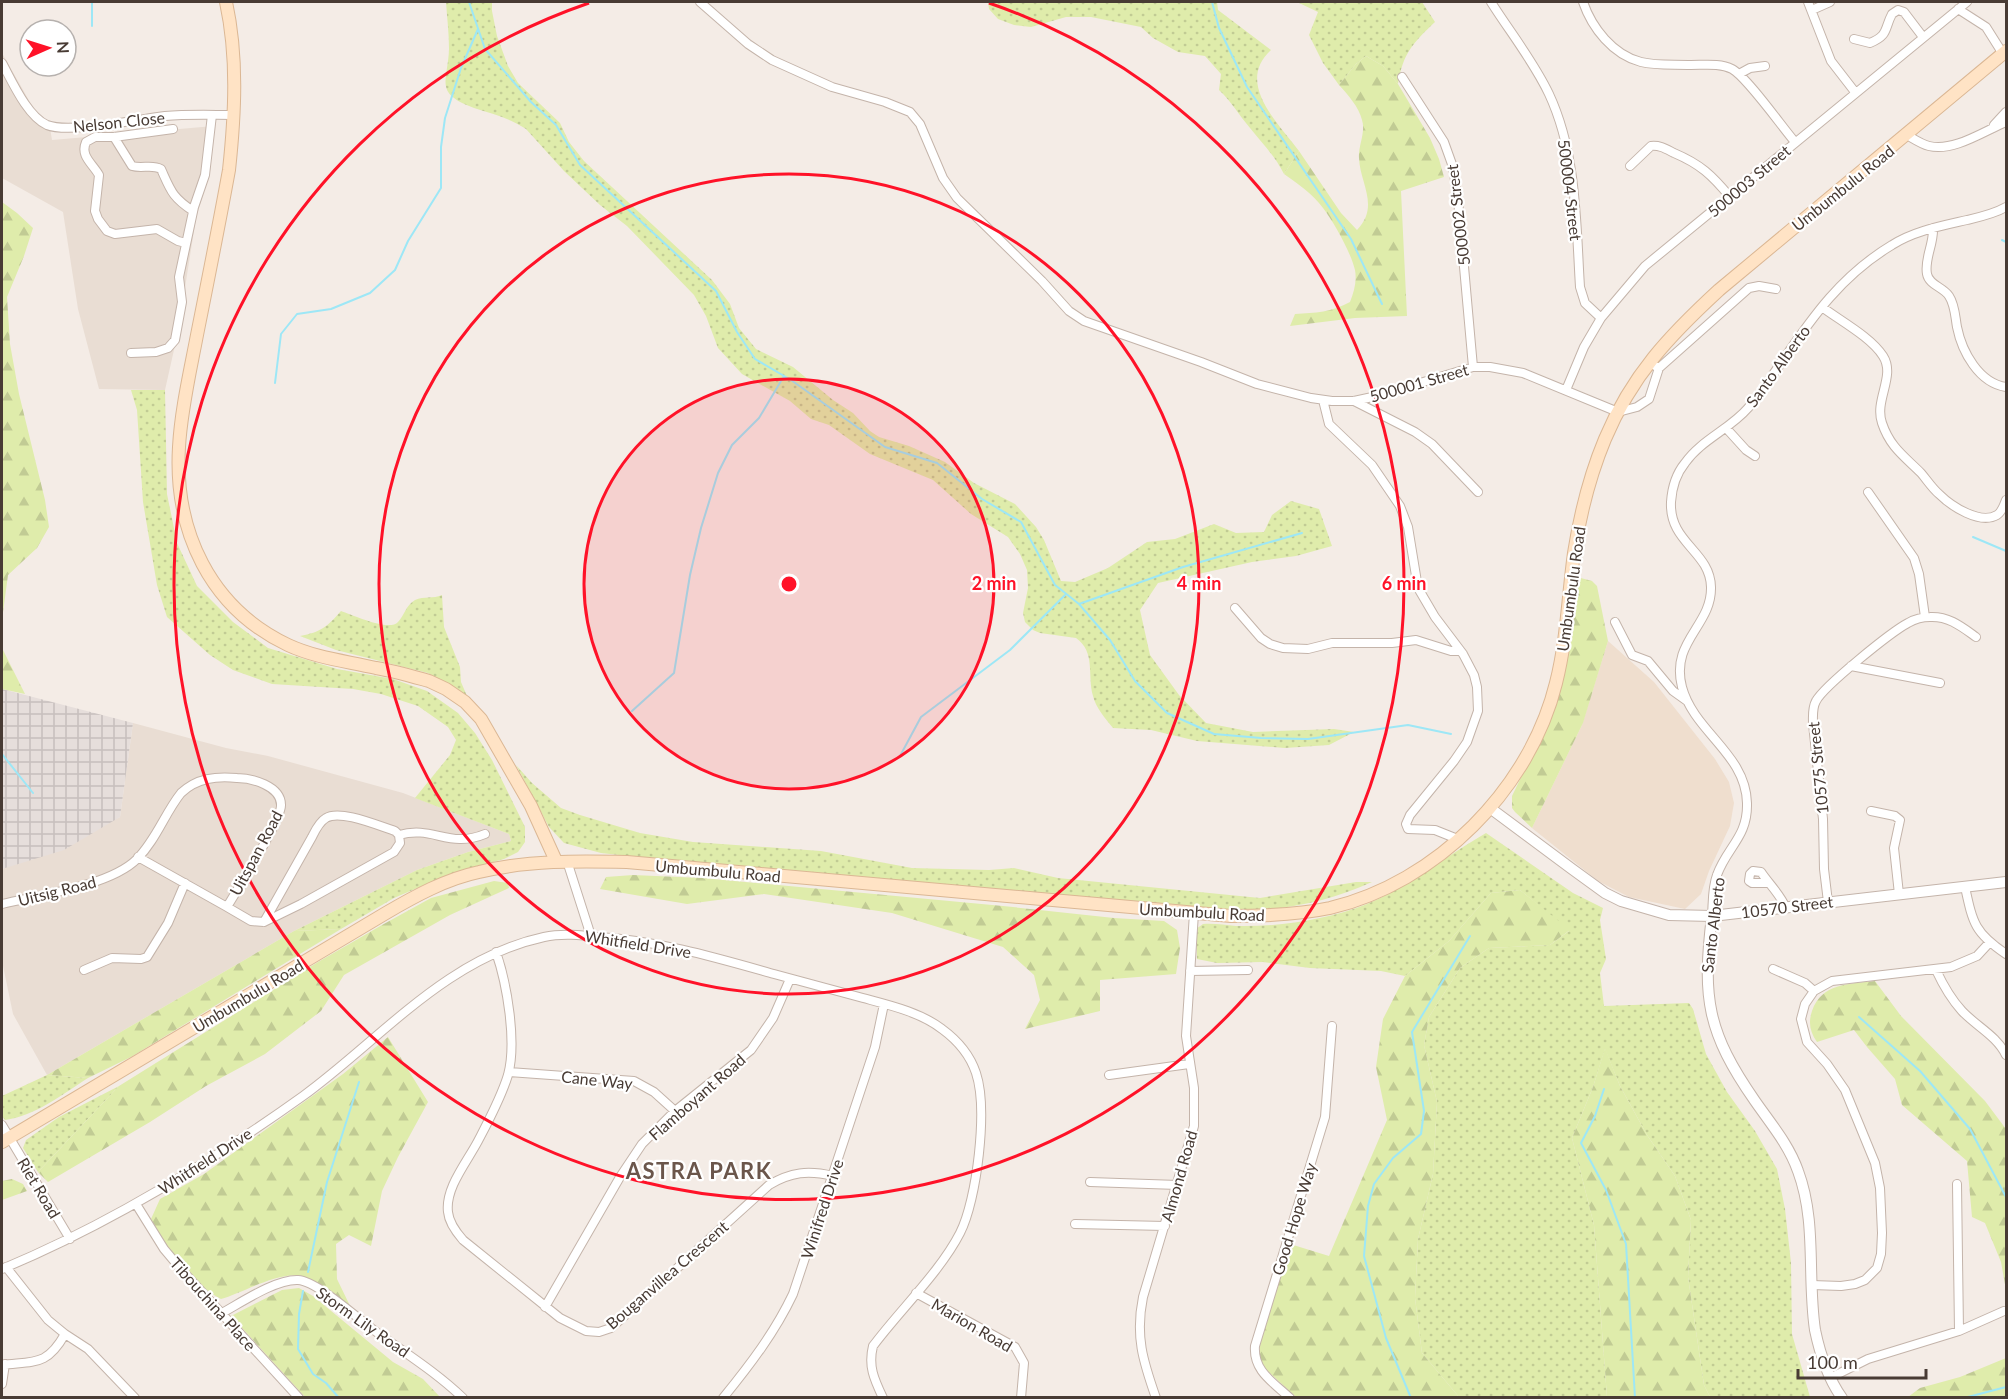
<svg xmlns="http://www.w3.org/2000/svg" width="2008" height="1399" font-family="Lato,sans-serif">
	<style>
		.residential { fill: #e9ddd3 }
		.industrial { fill: url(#industrial-grid) }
		.education { fill: #efdece }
		.grass { fill: url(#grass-dots) }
		.forest { fill: url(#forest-firs) }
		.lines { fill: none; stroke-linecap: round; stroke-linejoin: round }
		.stream { stroke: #9de7f6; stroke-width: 2 }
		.minor-casing { stroke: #c4b4aa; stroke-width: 10 }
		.tertiary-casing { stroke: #c4b4aa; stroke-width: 12 }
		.secondary-casing { stroke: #dbb794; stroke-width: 14 }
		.minor { stroke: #fff; stroke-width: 8 }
		.tertiary { stroke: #fff; stroke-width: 10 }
		.secondary { stroke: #ffe3c5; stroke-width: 12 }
		.ring { fill: none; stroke: #ff1228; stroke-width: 3 }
		.labels { text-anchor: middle; stroke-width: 4.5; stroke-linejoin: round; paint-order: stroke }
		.street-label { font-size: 16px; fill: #483b34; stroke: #fff }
		.district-label { font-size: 22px; font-weight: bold; letter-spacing: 1.5px; fill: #6b564b; stroke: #fff }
		.centre { fill: #ff1228; stroke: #fff; stroke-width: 3 }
		.ring-label { font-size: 18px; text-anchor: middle; font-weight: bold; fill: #ff1228; stroke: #fff; stroke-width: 4.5; stroke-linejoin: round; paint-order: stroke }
	</style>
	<defs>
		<pattern id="industrial-grid" width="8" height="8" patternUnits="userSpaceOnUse" patternTransform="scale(1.5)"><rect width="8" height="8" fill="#e6dedb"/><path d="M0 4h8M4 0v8" fill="none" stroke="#c7bfbd"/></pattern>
		<pattern id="grass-dots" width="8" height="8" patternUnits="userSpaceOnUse" patternTransform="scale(1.5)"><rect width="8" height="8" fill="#dfecab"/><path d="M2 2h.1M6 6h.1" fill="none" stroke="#c1cb94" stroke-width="1.8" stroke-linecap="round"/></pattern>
		<pattern id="forest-firs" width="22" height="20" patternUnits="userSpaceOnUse" patternTransform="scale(1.5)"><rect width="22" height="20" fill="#dfecab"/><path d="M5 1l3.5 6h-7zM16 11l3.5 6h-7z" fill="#c1cb94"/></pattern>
	</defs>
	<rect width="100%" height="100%" fill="#f4ece6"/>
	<path class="residential" d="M2 53 35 111 49 122 52 140 214 126 210 171 196 218 178 332 165 390 99 389 78 309 63 212 2 178Z
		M133 723 226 748 268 756 403 793 509 834 511 841 468 852 417 870 294 931 47 1075 13 1014 2 961V869L120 817Z"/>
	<path class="industrial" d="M2 689 133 723 120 817 64 850 2 869Z"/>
	<path class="education" d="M1608 641 1654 682 1715 759 1729 782 1734 803 1730 826 1709 871 1701 894 1685 909 1629 897 1598 881 1532 828 1582 725Z"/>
	<path class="grass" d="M446 2H492V11L497 36 508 66 518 83 560 123 569 142 584 161 712 280 730 304 739 328 756 349 793 367 833 400 853 413 870 431 879 437 909 446 945 462 974 483 1015 504 1036 527 1044 540 1061 581 1075 582 1108 568 1147 542 1175 539 1214 524 1236 533 1264 532 1272 515 1291 501 1319 509 1332 546 1296 556 1252 562 1158 583 1140 610 1150 655 1179 695 1206 723 1253 732 1334 729 1354 732 1329 745 1285 748 1197 741 1151 730 1113 728C1105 718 1096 708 1093 696 1087 675 1096 652 1076 638L1040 633 1033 630 1025 622 1023 613 1028 588 1027 570 1020 554 1008 537 971 514 933 480 870 454 829 425 811 419 790 401 742 374 718 348 706 316 694 295 627 226 600 205 564 171 526 129C509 118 493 114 474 108 433 93 448 82 449 49 449 33 447 17 446 2Z
		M988 2H1217L1218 10 1271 50C1235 83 1278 123 1299 151L1284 174C1275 156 1262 143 1250 128 1239 115 1231 101 1219 90L1221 74 1205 56 1178 52 1153 38 1141 27 1091 17H1066L1031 27 1014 25 998 19 989 9Z
		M1297 2H1422L1435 22C1413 43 1403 53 1398 84L1383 66 1366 56 1356 64 1339 85 1323 63 1309 35 1318 12Z
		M131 390H165L167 494 177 543 197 586 233 622 268 648 337 669 393 679 427 691 458 713 475 733 492 760 525 827V842L518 852 504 859 450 874 394 898 341 929 294 931 417 870 468 852 511 841 509 834 415 798 450 755 456 740 448 727 418 706 381 694 353 689 272 684 233 670 210 655 167 617 157 585 143 502 137 410Z
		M442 595 444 627 460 667 461 682 467 696 428 673 336 650 300 636C321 632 327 627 341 611 353 615 389 632 398 622 404 616 406 605 415 600 424 596 433 599 442 595Z
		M516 765 532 783 561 808 580 815 640 833 693 842 821 851 912 868 989 870 1014 868 1058 878 1260 898 1356 882H1372C1329 902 1283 910 1236 912L637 857 601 853 564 843 549 827Z
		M1486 833 1573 893 1603 908 1600 920 1606 959 1600 973 1604 1006 1689 1003 1693 1009 1706 1054 1727 1092 1755 1131 1777 1169 1785 1209 1791 1263 1792 1334 1810 1397H1710L1704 1385 1688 1277 1691 1220 1675 1176 1647 1135 1620 1086 1605 1049 1593 1087 1572 1138 1594 1225 1607 1397H1459L1422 1353 1415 1298 1418 1239 1433 1174 1437 1102 1424 1045 1429 1017 1460 968 1489 948 1550 945 1569 931 1520 890 1491 893 1449 941 1405 976 1381 971 1310 968 1263 962 1217 963 1197 959 1196 929 1203 924C1214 923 1225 925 1236 926 1278 927 1327 920 1367 904 1410 886 1446 856 1486 833Z
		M47 1075 88 1078C63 1094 35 1116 5 1120L2 1116V1096Z
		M119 1086 38 1172 23 1148 26 1140 59 1117Z"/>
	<path class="forest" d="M1366 56 1383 66 1398 84 1430 138 1439 159 1444 177 1401 191 1407 316 1355 318 1290 326 1295 314C1315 313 1332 312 1350 302 1354 292 1357 281 1355 270 1351 253 1334 222 1323 208 1313 194 1298 184 1284 174L1299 151 1341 213 1357 230C1380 206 1360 184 1359 158 1358 146 1366 132 1362 120 1359 107 1348 95 1339 85L1356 64Z
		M2 202 17 213 33 228 24 256 7 297 10 344 19 394 45 500 49 527 37 548 8 575 2 620Z
		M1577 577 1592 581 1597 586 1608 641 1583 723 1532 828 1515 812 1512 808V796L1541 736 1574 581Z
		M2 648 25 694 2 689Z
		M633 875 702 878 1003 906 1114 918 1164 921 1177 930 1180 948 1176 974 1100 980V1011L1025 1029 1040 1000 1034 975 1003 947 892 913 764 894 687 904 600 889 606 877Z
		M494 881 508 883 509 888 450 915 344 975 321 1011 265 1054 206 1086 150 1122 48 1182 38 1172 119 1086 318 962 382 925 431 898Z
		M1520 890 1570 930 1550 945 1489 948 1460 968 1429 1017 1424 1045 1437 1102 1433 1174 1418 1239 1415 1298 1422 1353 1459 1397H1296L1260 1364V1344L1290 1244 1329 1256 1387 1120 1376 1067 1383 1019 1405 976 1449 941 1491 893Z
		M341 929 131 1057 88 1078 47 1075 294 931Z
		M1875 981 1901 1016 1985 1101 2006 1129V1290L2001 1262 1985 1223 1972 1217 1967 1161 1902 1105 1895 1079 1867 1047 1854 1030 1817 1042C1810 1032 1808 1023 1812 1011 1822 983 1848 984 1875 981Z
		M388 1037 428 1102 398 1157 382 1191 371 1246 349 1235 336 1244 337 1279 352 1310C336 1300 317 1284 301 1277 282 1269 241 1294 221 1299 190 1283 168 1249 151 1219L160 1199 204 1174 343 1074Z
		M1605 1048 1620 1086 1647 1135 1675 1176 1691 1220 1688 1277 1704 1385 1710 1397H1607L1594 1225 1572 1138 1593 1087Z
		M12 1179 23 1184 27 1191 2 1200V1181Z
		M299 1288 313 1296 393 1362 423 1379 440 1397H305L231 1316 282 1290Z
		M2006 1358V1397H1908L1920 1388 1960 1377Z"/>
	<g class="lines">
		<path class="stream" d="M92 2V26
			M469 2 485 49 531 102 556 125 580 165 716 291 737 332 755 359 791 380 885 447 937 463 982 499 1021 522 1055 585 1079 604 1110 640 1135 681 1167 713 1214 734 1261 738 1308 739 1408 725 1451 734
			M1212 2 1219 28 1247 87 1351 239 1382 304
			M2002 240 2006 242
			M275 383 281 334 297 314 331 309 370 293 395 270 408 241 441 188V147L445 118 461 68 478 29
			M1973 537 2006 551
			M1079 604 1183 567 1302 533
			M632 711 674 673 690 575 701 528 718 473 732 445 759 418 784 376
			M2 754 33 793
			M900 756 921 717 1010 650 1065 595
			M1859 1017 1920 1071 1970 1129 2006 1197
			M1604 1089 1595 1116 1581 1143 1606 1190 1626 1244 1635 1398
			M308 1272 327 1182 359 1082
			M303 1291 299 1314 298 1349 313 1374 326 1383 339 1398
			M1411 1398 1386 1338 1364 1256 1368 1206 1374 1184 1393 1158 1421 1134 1424 1111 1412 1032 1470 936
			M1964 1398 2006 1387"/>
		<g class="minor-casing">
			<path id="minor" d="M700 2 748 44 772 60 832 87 885 102 910 112 920 124 943 178 957 198 1042 281 1069 311 1084 321 1201 362 1257 384 1311 398 1332 401H1354L1377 396 1473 367H1490L1523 373 1618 412 1637 407 1649 399 1659 368
				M1491 2C1510 32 1534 62 1549 94 1577 154 1576 223 1580 287L1585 303 1601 318
				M1583 2C1592 28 1613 55 1641 62 1657 66 1675 64 1691 65 1705 65 1720 63 1732 69 1747 77 1782 127 1795 142
				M1808 2 1831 61 1855 92
				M1958 9 1986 27 2003 54
				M1812 10 1830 2
				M1854 39 1870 43C1889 35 1884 29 1892 14L1898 10 1904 12 1923 37
				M2 63C12 81 27 116 47 125 69 134 139 119 165 116 188 114 211 115 234 115
				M1739 74 1750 68 1765 66
				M1402 77 1444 142 1453 167 1458 200 1473 367
				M1994 125 2006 112
				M173 129 114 137H95L86 142C80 156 92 163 99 175L95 211 98 219 107 231 115 234 157 229 178 241 186 243
				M1907 135C1914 139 1921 144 1929 146 1954 152 1984 131 2006 122
				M114 137 132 166C142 169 152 164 161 169 171 191 172 197 193 211
				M1630 166 1651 146C1660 145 1666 149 1674 153 1700 164 1712 175 1730 197
				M1933 228C1934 244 1924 259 1927 274 1929 285 1943 287 1949 296 1955 305 1955 316 1957 327 1962 352 1979 383 2006 387
				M1822 307C1839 320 1871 337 1883 356 1896 376 1874 400 1882 423 1890 447 1904 456 1921 473 1927 480 1932 488 1939 494 1951 506 1980 525 1997 515 2002 512 2004 505 2006 500
				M131 353 156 352 168 348 175 340 182 302 179 277 194 207 205 175 212 115
				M1655 366 1659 368 1749 288 1759 286 1776 289
				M1566 390 1584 347 1601 318 1645 266 1967 2
				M1323 400 1329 424 1372 465 1400 506 1408 527 1418 588 1435 617 1463 654 1474 675 1477 687 1478 711 1467 742 1454 761 1410 815 1406 824 1408 829 1435 830 1460 840
				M1354 401 1415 432 1432 444 1478 492
				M1726 428 1746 450 1755 456
				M1868 492 1914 558 1919 574 1925 617
				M1235 608 1261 638 1270 644 1283 648 1308 649 1332 643H1392L1416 640 1451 651H1460
				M1615 622 1632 655 1648 661 1673 691 1687 701
				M1851 666 1940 683
				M1871 811 1895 816 1900 820 1894 848 1899 894
				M399 835C433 825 449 849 485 834
				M138 857 227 907
				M567 861 591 936
				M1768 883H1752L1749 881 1750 874 1753 871 1761 872C1769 884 1780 894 1786 908
				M1965 887C1973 924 1975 933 2006 954
				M1828 902 1824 869 1823 819 1813 724C1813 716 1812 708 1816 701 1824 686 1891 632 1908 623 1915 619 1923 617 1930 617 1949 616 1962 627 1976 637
				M2 904C39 895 110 886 137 859 156 840 165 813 181 793 197 778 216 776 237 778 252 778 281 786 281 805 282 819 237 890 227 907L251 921 264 922 312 837C315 831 319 822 326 818 340 809 379 826 395 831L399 835
				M1712 916C1713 903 1712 888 1717 875 1727 847 1748 837 1747 803 1746 754 1694 732 1682 687 1670 641 1712 626 1711 587 1710 551 1669 543 1671 502 1672 487 1676 474 1685 463 1701 440 1730 429 1748 408 1761 394 1770 378 1781 363 1813 316 1842 275 1892 245 1914 231 1941 226 1967 220 1980 217 1994 214 2006 207
				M264 922 301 904 394 852 400 843 399 835
				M496 952C507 984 517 1042 508 1075 501 1098 489 1120 478 1141 467 1162 445 1188 448 1212 449 1223 456 1232 463 1240L560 1318 586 1331 599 1332 611 1328 769 1185C791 1172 808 1170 833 1176
				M1773 969 1805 983 1814 991
				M84 970 112 958 141 959 147 957 168 923 185 883
				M1936 970C1943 985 1951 999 1962 1011 1976 1026 1997 1036 2006 1055
				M1190 971 1248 970
				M509 1072 634 1081 654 1092 675 1111
				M1109 1075 1189 1064
				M2 1125 70 1239
				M1090 1182 1178 1185
				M1957 1184 1959 1331
				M136 1204 164 1249 180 1268 299 1398
				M1075 1224 1165 1226
				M6 1267 48 1320 65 1334 88 1349 135 1398
				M2 1269C110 1224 208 1164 303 1096 380 1040 446 958 544 937 562 933 581 935 600 937 660 941 717 958 774 974 803 982 833 990 863 998 889 1005 920 1012 942 1029 957 1040 970 1055 976 1073 988 1109 977 1200 960 1233 940 1272 899 1311 873 1346 868 1366 874 1379 883 1398
				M1812 1285 1841 1286 1855 1284 1865 1280 1877 1268 1881 1254 1882 1233 1880 1188 1875 1163 1845 1090 1827 1064 1807 1042 1801 1019 1805 1004 1814 991 1832 981 1951 967 1977 956 1989 943
				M916 1293 1015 1347 1024 1363 1021 1398
				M545 1307 620 1177 642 1144 675 1111 751 1050 773 1018 790 979
				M222 1313C242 1302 276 1279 298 1280 317 1281 358 1319 375 1331 405 1353 436 1372 463 1398
				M2 1365C35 1361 47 1366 65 1334
				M1830 1378 1868 1359 1959 1331 2004 1311
				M2 1384 5 1364
				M723 1398C750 1365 775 1332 793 1294L875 1047 884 1004
				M1156 1398C1143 1361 1135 1336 1143 1297L1194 1126V1088L1186 1036 1194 913
				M1290 1398C1273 1382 1253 1371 1255 1346L1325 1117 1332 1026"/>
		</g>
		<g class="tertiary-casing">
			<path id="tertiary" d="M1490 808 1572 869 1605 893 1621 901 1669 915 1712 916 2006 882
				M1712 916C1702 998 1707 1032 1755 1101 1771 1124 1789 1145 1798 1171 1817 1222 1807 1276 1815 1330 1820 1354 1827 1377 1842 1398"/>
		</g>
		<g class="secondary-casing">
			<path id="secondary" d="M226 2C238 57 235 114 229 170 219 225 208 280 197 335 190 372 181 410 179 447 174 531 210 608 288 645 316 658 346 661 376 668 394 671 411 676 429 681L446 689 465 702 481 719 531 806 556 861
				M2 1142 386 913C415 896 446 879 479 872 528 860 578 861 627 862L1231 916C1264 916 1297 915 1330 908 1436 883 1530 789 1556 683 1567 640 1568 596 1574 553 1580 515 1590 475 1605 439 1632 375 1669 336 1719 290L2006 51"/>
		</g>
		<use href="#minor" class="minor"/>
		<use href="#tertiary" class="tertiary"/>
		<use href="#secondary" class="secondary"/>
	</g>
	<circle cx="789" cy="584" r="205" fill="#ff1228" fill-opacity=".12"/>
	<g class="ring">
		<circle cx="789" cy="584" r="205"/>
		<circle cx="789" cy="584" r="410"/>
		<path d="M989 3A615 615 0 1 1 589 3"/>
	</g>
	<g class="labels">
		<g class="street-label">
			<text transform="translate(119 122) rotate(-6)" y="6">Nelson Close</text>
			<text transform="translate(1749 181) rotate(-40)" y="6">500003 Street</text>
			<text transform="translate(1843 188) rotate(-39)" y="6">Umbumbulu Road</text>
			<text transform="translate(1570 190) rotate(83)" y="6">500004 Street</text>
			<text transform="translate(1458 215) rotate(-97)" y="6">500002 Street</text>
			<text transform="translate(1778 366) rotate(-54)" y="6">Santo Alberto</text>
			<text transform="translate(1419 383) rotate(-16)" y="6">500001 Street</text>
			<text transform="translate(1571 589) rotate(-82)" y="6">Umbumbulu Road</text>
			<text transform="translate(1818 768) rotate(-96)" y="6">10575 Street</text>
			<text transform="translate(256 853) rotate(-62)" y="6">Uitspan Road</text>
			<text transform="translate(718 871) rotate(5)" y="6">Umbumbulu Road</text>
			<text transform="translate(57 891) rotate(-14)" y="6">Uitsig Road</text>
			<text transform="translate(1787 907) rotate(-7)" y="6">10570 Street</text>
			<text transform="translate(1202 912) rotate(3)" y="6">Umbumbulu Road</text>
			<text transform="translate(1713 925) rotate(-83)" y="6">Santo Alberto</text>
			<text transform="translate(638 944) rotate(9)" y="6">Whitfield Drive</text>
			<text transform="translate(248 996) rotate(-31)" y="6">Umbumbulu Road</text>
			<text transform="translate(597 1080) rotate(6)" y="6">Cane Way</text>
			<text transform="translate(697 1097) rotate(-41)" y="6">Flamboyant Road</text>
			<text transform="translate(205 1161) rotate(-33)" y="6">Whitfield Drive</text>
			<text transform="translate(1179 1176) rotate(-74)" y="6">Almond Road</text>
			<text transform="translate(39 1188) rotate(59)" y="6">Riet Road</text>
			<text transform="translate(822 1209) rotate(-72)" y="6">Winifred Drive</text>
			<text transform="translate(1294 1219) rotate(-73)" y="6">Good Hope Way</text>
			<text transform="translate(667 1275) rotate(-41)" y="6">Bouganvillea Crescent</text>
			<text transform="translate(213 1304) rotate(48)" y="6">Tibouchina Place</text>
			<text transform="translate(363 1322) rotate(35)" y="6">Storm Lily Road</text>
			<text transform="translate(972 1325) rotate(30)" y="6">Marion Road</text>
		</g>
		<g class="district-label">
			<text x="699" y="1179">ASTRA PARK</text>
		</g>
	</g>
	<circle cx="789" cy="584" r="9" class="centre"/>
	<g class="ring-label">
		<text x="994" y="590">2 min</text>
		<text x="1199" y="590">4 min</text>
		<text x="1404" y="590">6 min</text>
	</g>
	<rect width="2008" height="1399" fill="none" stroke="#483b34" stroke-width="6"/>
	<g transform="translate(48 48) rotate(87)"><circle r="28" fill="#ffffff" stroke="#b6b1ae" stroke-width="1.5"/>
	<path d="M0-4.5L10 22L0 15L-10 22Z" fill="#ff1228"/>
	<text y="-9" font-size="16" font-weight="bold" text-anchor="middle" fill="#483b34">N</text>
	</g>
	<path d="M1798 1369v9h128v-9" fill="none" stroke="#483b34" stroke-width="3"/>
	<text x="1807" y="1369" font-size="18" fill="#483b34" stroke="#ffffff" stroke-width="4.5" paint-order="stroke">100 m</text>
</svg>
